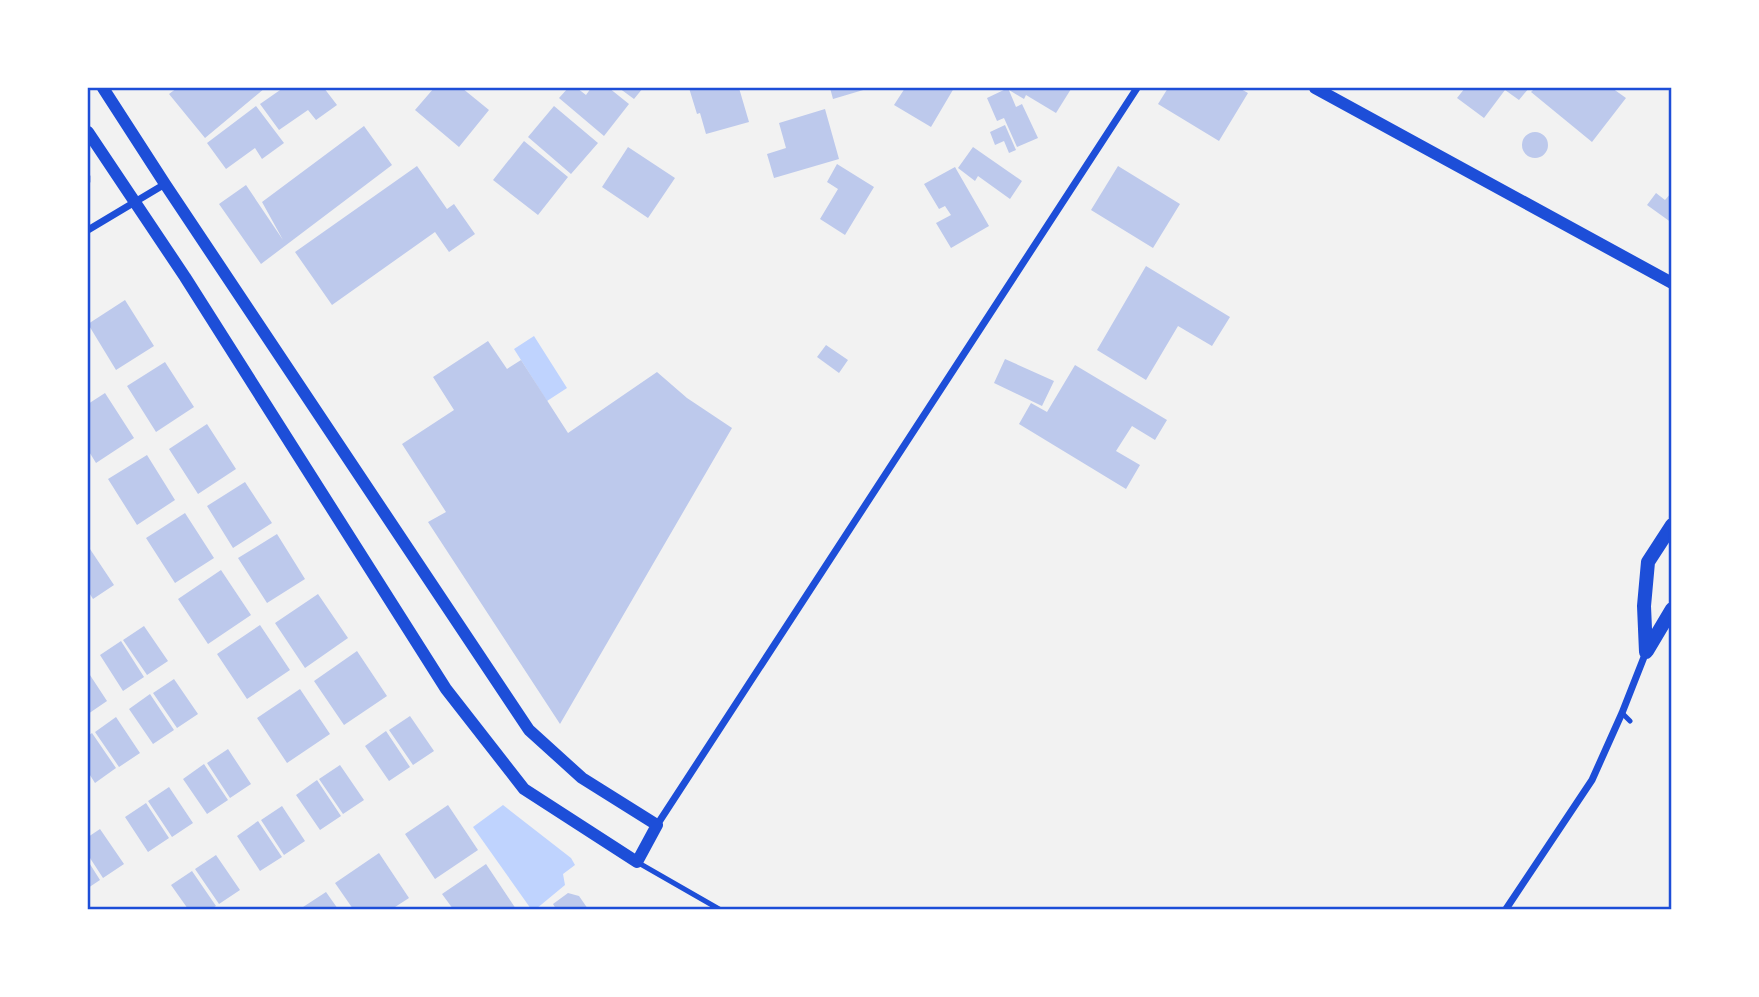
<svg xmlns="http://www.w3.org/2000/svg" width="1759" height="997" font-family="Literata,serif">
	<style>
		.water { fill: #bfd3fe }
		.building { fill: #bdc9ec }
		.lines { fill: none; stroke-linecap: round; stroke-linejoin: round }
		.path { stroke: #1d4ed8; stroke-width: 4.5 }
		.service { stroke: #1d4ed8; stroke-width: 5 }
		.minor { stroke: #1d4ed8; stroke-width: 7 }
		.tertiary { stroke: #1d4ed8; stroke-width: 12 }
		.secondary { stroke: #1d4ed8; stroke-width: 14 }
		.neatline { fill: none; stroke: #1d4ed8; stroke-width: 2.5 }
	</style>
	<rect width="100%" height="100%" fill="#f2f2f2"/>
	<path class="water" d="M534 336 567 388 547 401 514 349Z
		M503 805 571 858 575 865 563 874 565 885 536 909H531L473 827Z"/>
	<path class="building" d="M177 88H265L205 138 169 94Z
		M283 88H324L337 105 316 120 308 110 279 130 260 104Z
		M434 88H462L489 110 459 147 415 110Z
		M568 88H577L586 95 591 88H609L629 104 604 136 559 98Z
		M619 88H643L634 99Z
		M689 88H739L749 122 706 134 700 113 697 114Z
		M830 88H870L833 99Z
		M905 88H954L931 127 894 105Z
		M1008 88 1016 107 1022 104 1038 138 1017 147 1004 118 997 121 987 98Z
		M1010 88H1069L1071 89 1056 113 1026 95 1024 99 1009 90Z
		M1168 88H1239L1248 93 1219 141 1158 104Z
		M1465 88H1529L1519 100 1505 90 1484 118 1457 98Z
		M1535 88H1612L1626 98 1592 142 1531 92Z
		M256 106 284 143 262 159 255 148 226 169 207 143Z
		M554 106 598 143 571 174 528 137Z
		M825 109 839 159 774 178 767 154 786 148 779 123Z
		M1005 125 1016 150 1009 153 1004 141 995 145 990 132Z
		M364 126 392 165 261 264 219 204 246 185 283 240 262 202Z
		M1522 145a13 13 0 1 1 26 0a13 13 0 1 1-26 0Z
		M524 141 568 177 538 215 493 180Z
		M628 147 675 178 648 218 602 187Z
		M973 147 1022 181 1010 199 978 176 975 181 958 168Z
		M837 164 874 187 845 235 820 219 838 189 827 182Z
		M417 166 447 209 454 204 475 234 449 252 435 232 332 305 295 252Z
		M1118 166 1180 204 1153 248 1091 210Z
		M955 167 989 226 951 248 936 223 951 215 945 206 939 209 924 184Z
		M1672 192V223L1647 205 1656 193 1665 200Z
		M1146 266 1230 317 1212 346 1178 326 1146 380 1097 350Z
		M125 300 154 346 116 370 88 324Z
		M488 341 507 369 521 360 568 433 657 372 687 398 732 428 560 724 428 522 446 512 402 444 454 410 433 377Z
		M826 345 848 360 839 373 817 357Z
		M1005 359 1054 381 1042 406 994 383Z
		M165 362 194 407 156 432 127 386Z
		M1075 365 1167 420 1155 440 1132 426 1116 451 1140 465 1126 489 1019 424 1031 403 1047 412Z
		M105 393 134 438 96 463 88 450V404Z
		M207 424 236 469 198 494 169 449Z
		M147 455 175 500 137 525 108 479Z
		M245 482 272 523 233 548 207 506Z
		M185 513 214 558 175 583 146 538Z
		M277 534 305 579 267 603 238 558Z
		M90 549 114 585 93 599 88 591V551Z
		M221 570 251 615 208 644 178 599Z
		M318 594 348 638 305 668 275 623Z
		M260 625 290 670 247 699 217 654Z
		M144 626 168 661 147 675 123 640Z
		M121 641 144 677 123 691 100 655Z
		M357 651 387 696 344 725 314 681Z
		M88 672 107 701 88 714Z
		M174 679 198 714 177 728 153 693Z
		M300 689 330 734 287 763 257 718Z
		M150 694 174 730 153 744 129 709Z
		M410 716 434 751 413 765 389 730Z
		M116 717 140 753 119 767 95 732Z
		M386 731 410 767 389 781 365 746Z
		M92 733 116 768 95 783 88 772V736Z
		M228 749 251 784 230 798 207 763Z
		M204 764 228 800 207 814 183 779Z
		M340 765 364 800 343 814 319 779Z
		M317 780 341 816 320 830 296 795Z
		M169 787 193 823 172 837 148 801Z
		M146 803 169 838 148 852 125 817Z
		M448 805 478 850 435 879 405 834Z
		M282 806 305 841 284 855 261 820Z
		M258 821 282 857 260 871 237 836Z
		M100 829 124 864 103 878 88 855V837Z
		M379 853 409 898 392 909H353L335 883Z
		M216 855 240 890 219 904 195 869Z
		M88 861 100 880 88 888Z
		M486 864 516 909H453L442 894Z
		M192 871 216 906 211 909H188L171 885Z
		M326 892 338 909H300Z
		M568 893 579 896 588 909H556L553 904Z"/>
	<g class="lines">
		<path class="path" d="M88 176V182"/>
		<path class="service" d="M1622 713 1630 721
			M637 862 719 909"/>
		<path class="minor" d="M88 230 165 184
			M657 825 1137 88
			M1506 909 1592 780 1622 713 1646 652"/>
		<path class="tertiary" d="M1315 88 1672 283
			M88 132 185 277 446 689 524 789 637 862 657 825 582 778 529 730 165 184 103 88"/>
		<path class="secondary" d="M1647 651 1672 609
			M1646 652 1644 606 1648 562 1672 525"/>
	</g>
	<rect width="1759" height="997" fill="none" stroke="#ffffff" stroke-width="178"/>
	<rect x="89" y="89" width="1581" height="819" class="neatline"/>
</svg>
